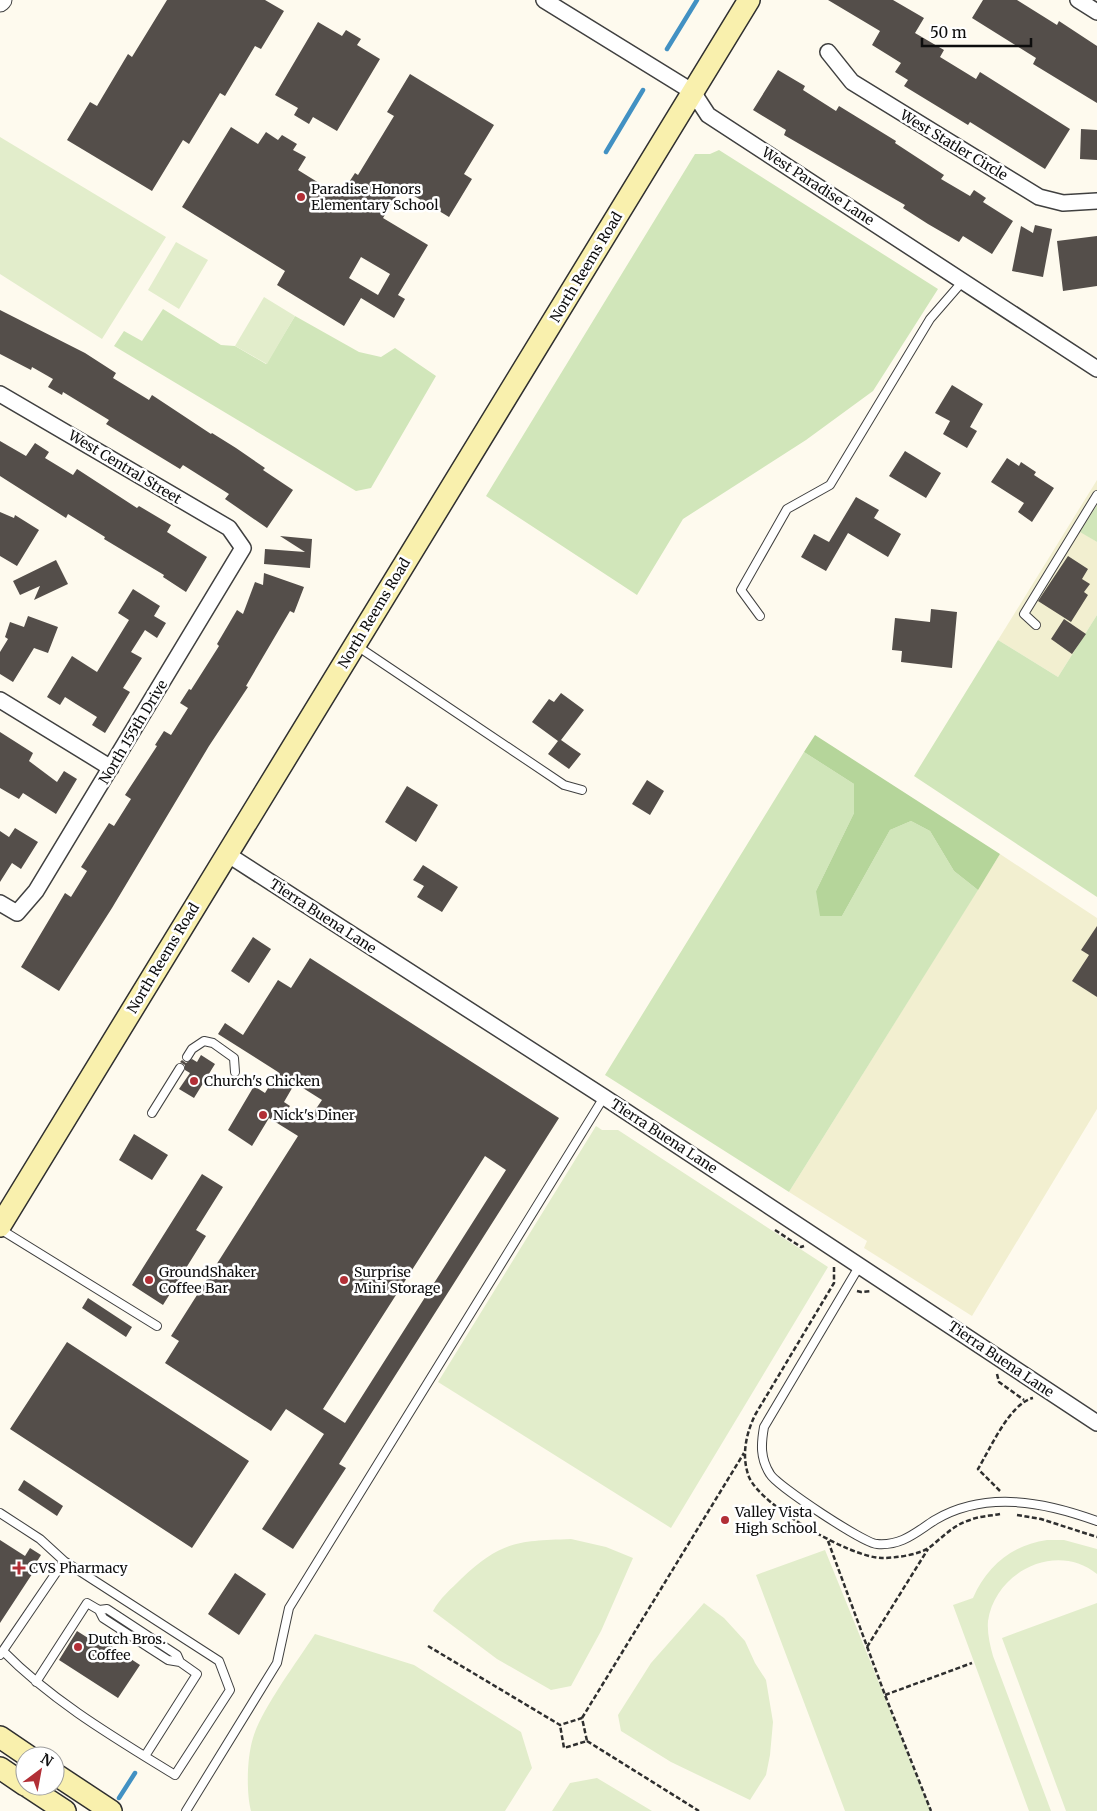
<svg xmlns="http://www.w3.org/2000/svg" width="1097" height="1811" font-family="Merriweather,serif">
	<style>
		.farmland { fill: #f2efd0 }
		.green { fill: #d1e6ba }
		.forest { fill: #b5d59a }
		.pitch { fill: #e2edcb }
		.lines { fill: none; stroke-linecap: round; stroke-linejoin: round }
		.stream { stroke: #4291c3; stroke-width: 4.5 }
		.building { fill: #544e4a; fill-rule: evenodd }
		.service-casing { stroke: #404040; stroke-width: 10 }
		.minor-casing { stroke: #404040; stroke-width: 18 }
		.tertiary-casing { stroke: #404040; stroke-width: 21 }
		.secondary-casing { stroke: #2f2f2f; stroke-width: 24 }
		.path { stroke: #2f2f2f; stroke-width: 2.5; stroke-dasharray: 5 2.5; stroke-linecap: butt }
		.service { stroke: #fff; stroke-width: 8 }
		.minor { stroke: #fff; stroke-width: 15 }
		.tertiary { stroke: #fff; stroke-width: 19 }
		.secondary { stroke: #f9f0ad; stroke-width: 21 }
		.poi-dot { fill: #b22f36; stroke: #fff; stroke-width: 2 }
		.labels { text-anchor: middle; stroke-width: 5; stroke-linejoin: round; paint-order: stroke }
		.street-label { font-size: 14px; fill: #0d0d0d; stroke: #fff }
		.poi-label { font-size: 14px; fill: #0d0d0d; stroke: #fff; text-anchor: start }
	</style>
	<rect width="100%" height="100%" fill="#fefaee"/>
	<path class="farmland" d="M1097 480V505L1081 532 1097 542V615L1058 677 998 640Z
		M1000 854 1097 918V1109L972 1316 864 1248 867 1241 789 1192Z"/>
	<path class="green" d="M719 150 938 289 873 391 806 440 683 519 637 595 486 496 695 154H710Z
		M163 309 221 345 235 346 266 364 295 316 359 352 381 357 395 348 436 376 371 488 356 491 114 346 124 331 142 341Z
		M1097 505V542L1080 532Z
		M1097 615V897L914 776 998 640 1058 677Z
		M804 752 854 784V813L816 891 842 916 890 830 911 821 930 831 954 871 978 890 789 1192 605 1075Z"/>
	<path class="forest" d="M815 735 1000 854 978 890 954 871 930 831 911 821 890 830 842 916H820L816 891 854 813V784L804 752Z"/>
	<path class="pitch" d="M0 137 166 237 102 339 0 274Z
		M176 242 208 260 179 309 148 290Z
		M264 297 295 316 267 364 235 346Z
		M596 1126 602 1130H618L828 1267 671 1528 438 1382Z
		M571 1539 606 1547 633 1558 601 1631 571 1686 551 1690 497 1659 433 1611C440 1598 451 1589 461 1579 502 1541 517 1541 571 1539Z
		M1047 1540H1064L1097 1549V1574C1056 1541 995 1572 988 1621 987 1633 990 1645 993 1656L1051 1811H1029L953 1605 973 1598C987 1566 1012 1545 1047 1540Z
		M825 1550 931 1811H845L756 1575Z
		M704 1603 724 1618 745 1641 755 1663 766 1680 773 1722 770 1755 766 1775 750 1800 671 1762 621 1731 618 1715 651 1663Z
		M1097 1603V1811H1066L1002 1638Z
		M315 1634 414 1665 521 1732 532 1768 505 1811H251C246 1792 247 1757 253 1738 262 1708 297 1662 315 1634Z
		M597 1778 652 1811H552L570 1783Z"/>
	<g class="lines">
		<path class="stream" d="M667 49 697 0
			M606 152 643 90
			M119 1798 135 1773"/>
	</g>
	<path class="building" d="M167 0H265L284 11 261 49 255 46 225 96 220 93 189 144 183 140 152 191 67 140 90 102 97 106 128 54 132 57Z
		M828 0H893L924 18 915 33 944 50 940 57 976 79 980 72 1070 129 1045 169 970 122 968 125 904 86 908 80 895 72 901 63 872 45 880 31Z
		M983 0H1017L1057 25 1059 21 1097 46V103L1033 64 1036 58 972 18Z
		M318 22 342 36 346 30 361 39 357 45 380 59 337 131 313 117 309 124 294 115 298 108 275 95Z
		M778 70 805 86 803 90 836 111 839 106 896 141 895 143 944 175 941 179 970 196 974 190 986 198 983 202 1013 221 992 254 963 236 959 242 928 224 903 208 905 205 784 135 786 130 753 110Z
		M410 74 494 125 464 174 472 179 449 217 401 188 383 218 428 245 398 295 405 299 394 318 361 298 344 326 277 285 285 271 182 207 231 127 258 144 266 132 278 140 282 135 297 144 293 150 306 157 298 170 340 196 355 173 358 175 394 116 387 112ZM361 257 390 274 378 295 349 278Z
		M1081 129 1097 130V160L1080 159Z
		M1035 225 1052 229 1043 277 1012 271 1021 226 1033 233Z
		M1097 236V286L1063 291 1057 241Z
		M0 310 85 353 116 373 113 378 149 400 152 395 211 434 212 433 236 448 265 468 263 470 293 490 267 528 225 499 229 494 183 465 180 469 106 424 109 420 63 392 62 395 48 387 53 379 32 367 31 370 0 354Z
		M952 385 983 404 970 427 977 431 967 448 943 434 950 421 935 413Z
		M0 441 26 456 35 443 49 452 45 458 73 475 77 469 137 508 139 506 171 525 167 532 207 557 186 592 163 577 164 575 104 539 105 537 68 514 66 518 0 476Z
		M905 451 941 473 926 498 889 476Z
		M1007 458 1019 466 1021 462 1036 472 1034 475 1054 488 1032 522 1018 512 1024 503 991 482Z
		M856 497 879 510 874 518 901 534 888 557 848 533 826 571 801 557 814 534 829 542Z
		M0 512 14 518 15 515 39 530 17 566 0 556Z
		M280 536 312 539 310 568 264 564 265 549 305 552Z
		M1068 556 1088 569 1082 579 1090 584 1084 592 1088 595 1071 622 1038 601Z
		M56 560 68 584 34 600 40 586 20 595 13 581Z
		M264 573 304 587 294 613 290 611 246 686 248 687 209 746 112 908 59 991 21 967 65 893 71 897 87 871 81 867 109 823 114 826 131 799 125 795 157 746 155 745 164 731 171 735 188 708 180 703 189 689 191 690 219 646 217 644 237 610 243 614 255 582 263 585Z
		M133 589 160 606 154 616 166 623 157 638 145 630 131 652 142 658 123 688 130 692 105 733 92 725 97 717 76 704 65 697 60 705 47 697 72 656 97 672 129 620 118 613Z
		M931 609 957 612 952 668 901 662 902 651 892 650 895 618 930 622Z
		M28 616 58 627 48 653 34 648 13 682 0 674V652L8 639 5 637 10 622 24 627Z
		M1064 619 1086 634 1072 654 1051 639Z
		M561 693 584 710 561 740 581 754 569 769 548 754 558 741 532 722 549 699 554 702Z
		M0 732 33 753 29 761 57 782 64 771 77 779 56 814 23 793 19 799 0 788Z
		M647 780 664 791 650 815 632 804Z
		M407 786 438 805 416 842 385 822Z
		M15 828 38 842 21 869 12 863 0 882V831L9 837Z
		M423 865 458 887 442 912 417 897 424 886 413 880Z
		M1097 926V997L1072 981 1089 955 1081 950Z
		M253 937 271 949 249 983 231 971Z
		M310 958 559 1118 339 1464 346 1468 293 1549 262 1529 324 1434 286 1409 271 1431 165 1363 179 1341 171 1336 298 1136 269 1118 252 1146 228 1130 254 1086 265 1093 278 1072 218 1034 225 1023 243 1035 278 980 291 988ZM295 1083 322 1100 307 1122 287 1110 290 1106 284 1102ZM485 1156 506 1170 345 1423 323 1409Z
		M201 1055 215 1064 194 1098 179 1089 190 1073 185 1070V1065L180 1062 182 1060 186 1063 192 1059 197 1062Z
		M134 1134 168 1155 152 1180 119 1160Z
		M202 1174 223 1187 196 1230 206 1236 163 1305 132 1285Z
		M88 1298 132 1327 126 1337 82 1308Z
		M67 1342 249 1461 192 1548 10 1429Z
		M24 1480 63 1506 57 1516 18 1490Z
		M0 1540 25 1556 30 1548 41 1555 36 1563 38 1565 0 1623Z
		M235 1573 266 1594 239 1635 208 1614Z
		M77 1631 96 1643 99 1638 140 1665 118 1698 59 1660Z"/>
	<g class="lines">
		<g class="service-casing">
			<path id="service" d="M760 616 741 590 787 509 830 485 930 319 963 281
				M1036 625 1024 614 1097 495
				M357 646 564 785 582 790
				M187 1057 192 1049 204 1041 213 1043 234 1058 235 1072
				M152 1113 180 1068
				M0 1229 157 1326
				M860 1265 764 1427C761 1444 760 1458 770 1474 777 1486 865 1544 877 1544 902 1546 916 1532 935 1520 986 1490 1045 1502 1097 1521
				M0 1513 40 1539 64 1561 0 1655
				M99 1610 103 1618 168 1660 180 1662
				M3 1651C52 1701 115 1738 175 1775L230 1690 219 1661 64 1561
				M36 1682 87 1603 99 1610 107 1609 177 1655 180 1662 197 1674 145 1756
				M186 1811 277 1663 289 1608 604 1097"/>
		</g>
		<g class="minor-casing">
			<path id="minor" d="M544 0 693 92 708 115 1097 369
				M1078 0 1097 12
				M828 52 852 82 1039 197 1063 203 1097 201
				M0 394 229 528 243 548 36 891 17 913 0 903
				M0 700 111 768
				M227 854 604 1097 1097 1423"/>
		</g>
		<g class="tertiary-casing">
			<path id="tertiary" d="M0 2 2 0"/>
		</g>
		<g class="secondary-casing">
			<path id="secondary" d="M0 1226 749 0
				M0 1737 28 1756
				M0 1768 25 1785
				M55 1774 111 1811
				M27 1786 65 1811"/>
		</g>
		<path class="path" d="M775 1230 801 1247 804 1246
			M834 1267V1283L755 1415C746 1434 741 1456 749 1477 761 1506 851 1558 882 1558 895 1558 919 1555 930 1547 943 1537 953 1525 970 1520 979 1516 990 1516 1000 1514
			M857 1291 861 1292 871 1291
			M997 1374 999 1382 1024 1400
			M1000 1491 978 1469C990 1449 1010 1403 1033 1398
			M1017 1515 1041 1519 1097 1537
			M828 1541 885 1695 931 1811
			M428 1646 560 1725 582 1718 587 1741 564 1748 560 1725
			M867 1647 928 1549
			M885 1695 972 1663
			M582 1718 744 1453
			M587 1741 699 1811"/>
		<use href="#service" class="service"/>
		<use href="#minor" class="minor"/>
		<use href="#tertiary" class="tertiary"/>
		<use href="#secondary" class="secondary"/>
	</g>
	<g class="poi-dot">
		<circle cx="301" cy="197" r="5"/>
		<circle cx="194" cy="1081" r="5"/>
		<circle cx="263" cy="1115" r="5"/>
		<circle cx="149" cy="1280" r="5"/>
		<circle cx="344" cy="1280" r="5"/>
		<circle cx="725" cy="1520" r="5"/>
		<path d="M16.5 1560.5h5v5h5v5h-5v5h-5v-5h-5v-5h5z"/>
		<circle cx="78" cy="1647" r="5"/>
	</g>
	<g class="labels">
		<g class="street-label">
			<text transform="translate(954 145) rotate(31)" y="5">West Statler Circle</text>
			<text transform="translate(818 186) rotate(33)" y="5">West Paradise Lane</text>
			<text transform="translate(586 267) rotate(-59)" y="5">North Reems Road</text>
			<text transform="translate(125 467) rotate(31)" y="5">West Central Street</text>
			<text transform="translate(374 613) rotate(-59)" y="5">North Reems Road</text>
			<text transform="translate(133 732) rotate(-59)" y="5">North 155th Drive</text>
			<text transform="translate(323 916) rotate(33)" y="5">Tierra Buena Lane</text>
			<text transform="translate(163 958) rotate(-59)" y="5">North Reems Road</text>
			<text transform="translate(664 1136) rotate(33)" y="5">Tierra Buena Lane</text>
			<text transform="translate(1001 1359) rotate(34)" y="5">Tierra Buena Lane</text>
		</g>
		<g class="poi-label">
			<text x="311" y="194">Paradise Honors<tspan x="311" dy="16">Elementary School</tspan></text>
			<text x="204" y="1086">Church's Chicken</text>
			<text x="273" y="1120">Nick's Diner</text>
			<text x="159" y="1277">GroundShaker<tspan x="159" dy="16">Coffee Bar</tspan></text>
			<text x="354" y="1277">Surprise<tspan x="354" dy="16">Mini Storage</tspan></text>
			<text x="735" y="1517">Valley Vista<tspan x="735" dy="16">High School</tspan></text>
			<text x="29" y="1573">CVS Pharmacy</text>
			<text x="88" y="1644">Dutch Bros.<tspan x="88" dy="16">Coffee</tspan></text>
		</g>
	</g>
	<g transform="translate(40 1771) rotate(32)"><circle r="24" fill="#ffffff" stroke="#9e9e9e"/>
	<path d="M0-4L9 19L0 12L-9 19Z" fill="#b22f36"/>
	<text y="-8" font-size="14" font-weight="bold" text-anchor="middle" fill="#0d0d0d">N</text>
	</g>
	<path d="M922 38v8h109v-8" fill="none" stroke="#0d0d0d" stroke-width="2.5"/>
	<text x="930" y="38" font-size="15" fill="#0d0d0d" stroke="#ffffff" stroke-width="4" paint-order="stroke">50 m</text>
</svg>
